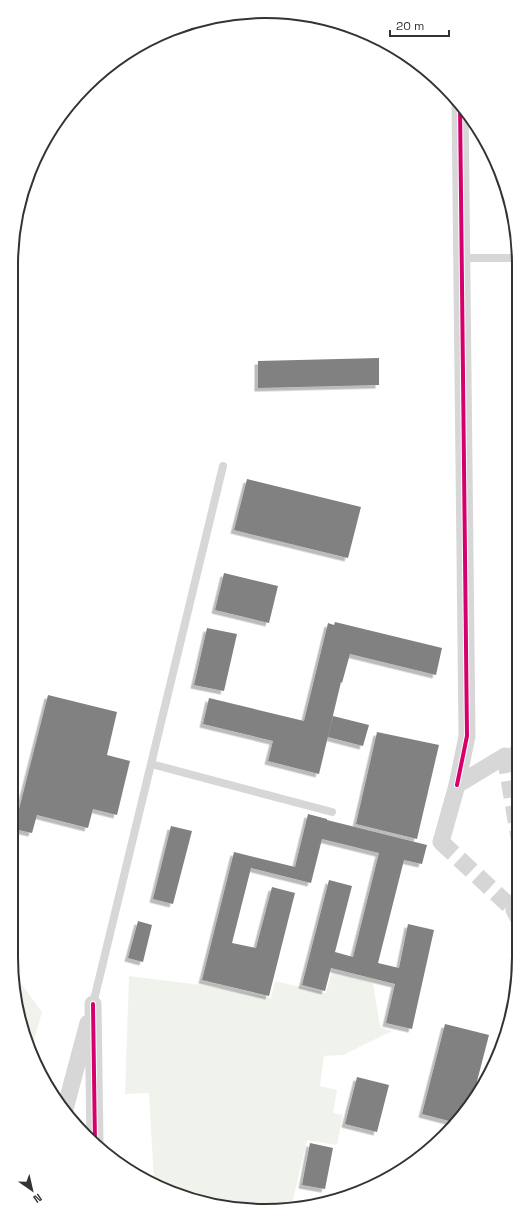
<svg xmlns="http://www.w3.org/2000/svg" width="530" height="1222" font-family="'Space Grotesk',sans-serif">
	<style>
		.green { fill: #f0f3ec }
		.building { fill: #818181; filter: url(#shadow) }
		.lines { fill: none; stroke-linecap: round; stroke-linejoin: round }
		.street-tunnel { stroke: #d6d6d6; stroke-width: 17; stroke-dasharray: 17 8; stroke-linecap: butt }
		.lane { stroke: #d7d7d7; stroke-width: 8 }
		.street { stroke: #d7d7d7; stroke-width: 17 }
		.cycleway-casing { stroke: #fff; stroke-width: 6 }
		.cycleway { stroke: #d6006c; stroke-width: 4 }
		.rim { fill: none; stroke: #333; stroke-width: 2 }
	</style>
	<defs>
		<filter id="shadow"><feDropShadow dx="-3.5" dy="3.5" stdDeviation="0" flood-color="#0004"/></filter>
	</defs>
	<rect width="100%" height="100%" fill="#fff"/>
	<path class="green" d="M332 971 373 983 380 1027 392 1031 343 1055 324 1056 320 1086 337 1090 333 1113 343 1115 337 1145 307 1140 291 1209 216 1206 154 1183 149 1093 125 1094 129 976 201 985 271 998 275 981 326 993Z
		M14 974 42 1012 31 1051 25 1039Z"/>
	<path class="building" d="M379 358V385L258 388V361Z
		M247 479 361 507 348 558 234 530Z
		M224 573 278 586 269 623 215 610Z
		M335 622 442 648 436 675 350 654 342 683 341 682 319 774 268 761 273 741 203 724 209 698 304 721 328 623 334 625Z
		M207 628 237 634 224 691 194 685Z
		M48 695 117 712 107 755 130 761 117 815 93 809 88 828 37 815 32 833 14 829Z
		M333 716 369 725 363 746 328 737Z
		M377 732 439 745 417 839 356 824Z
		M308 814 327 819V820L427 845 422 864 404 860 378 963 399 968 408 924 434 930 412 1029 386 1023 395 984 331 968 325 991 302 985 329 880 352 886 335 952 353 957 379 853 322 839 311 883 251 868 232 943 256 948 272 887 295 893 269 996 202 980 234 852 295 867Z
		M171 826 192 831 173 904 153 899Z
		M138 921 152 925 143 962 128 958Z
		M445 1024 489 1035 474 1093 457 1123 422 1114Z
		M357 1077 389 1085 377 1132 345 1124Z
		M310 1143 333 1148 325 1189 302 1185Z"/>
	<g class="lines">
		<path class="street-tunnel" d="M505 756 519 838
			M441 842 514 910"/>
		<path class="lane" d="M462 258H517
			M505 756 518 747
			M151 764 332 812
			M93 1004 223 466"/>
		<path class="street" d="M457 785 467 736 460 104
			M441 842 457 785 505 756
			M514 910 519 919
			M93 1004 95 1142
			M65 1109 88 1023"/>
		<g class="cycleway-casing">
			<path id="cycleway" d="M457 785 467 736 460 104
				M93 1004 95 1142"/>
		</g>
		<use href="#cycleway" class="cycleway"/>
	</g>
	<path d="M0 0H530V1222H0ZM265 18H265A247 247 0 0 1 512 265V957A247 247 0 0 1 265 1204H265A247 247 0 0 1 18 957V265A247 247 0 0 1 265 18Z" fill="#fff" fill-rule="evenodd"/>
	<path class="rim" d="M265 18H265A247 247 0 0 1 512 265V957A247 247 0 0 1 265 1204H265A247 247 0 0 1 18 957V265A247 247 0 0 1 265 18Z"/>
	<g transform="translate(32 1190) rotate(146)" stroke="#ffffff" stroke-width="3" paint-order="stroke">
	<path d="M0-3L7 15L0 10L-7 15Z" fill="#333333"/>
	<text y="-6" font-size="11" font-weight="bold" text-anchor="middle" fill="#333333">N</text>
	</g>
	<path d="M390 30v6h59v-6" fill="none" stroke="#333333" stroke-width="2"/>
	<text x="396" y="30" font-size="12" fill="#333333" stroke="#ffffff" stroke-width="3" paint-order="stroke">20 m</text>
</svg>
